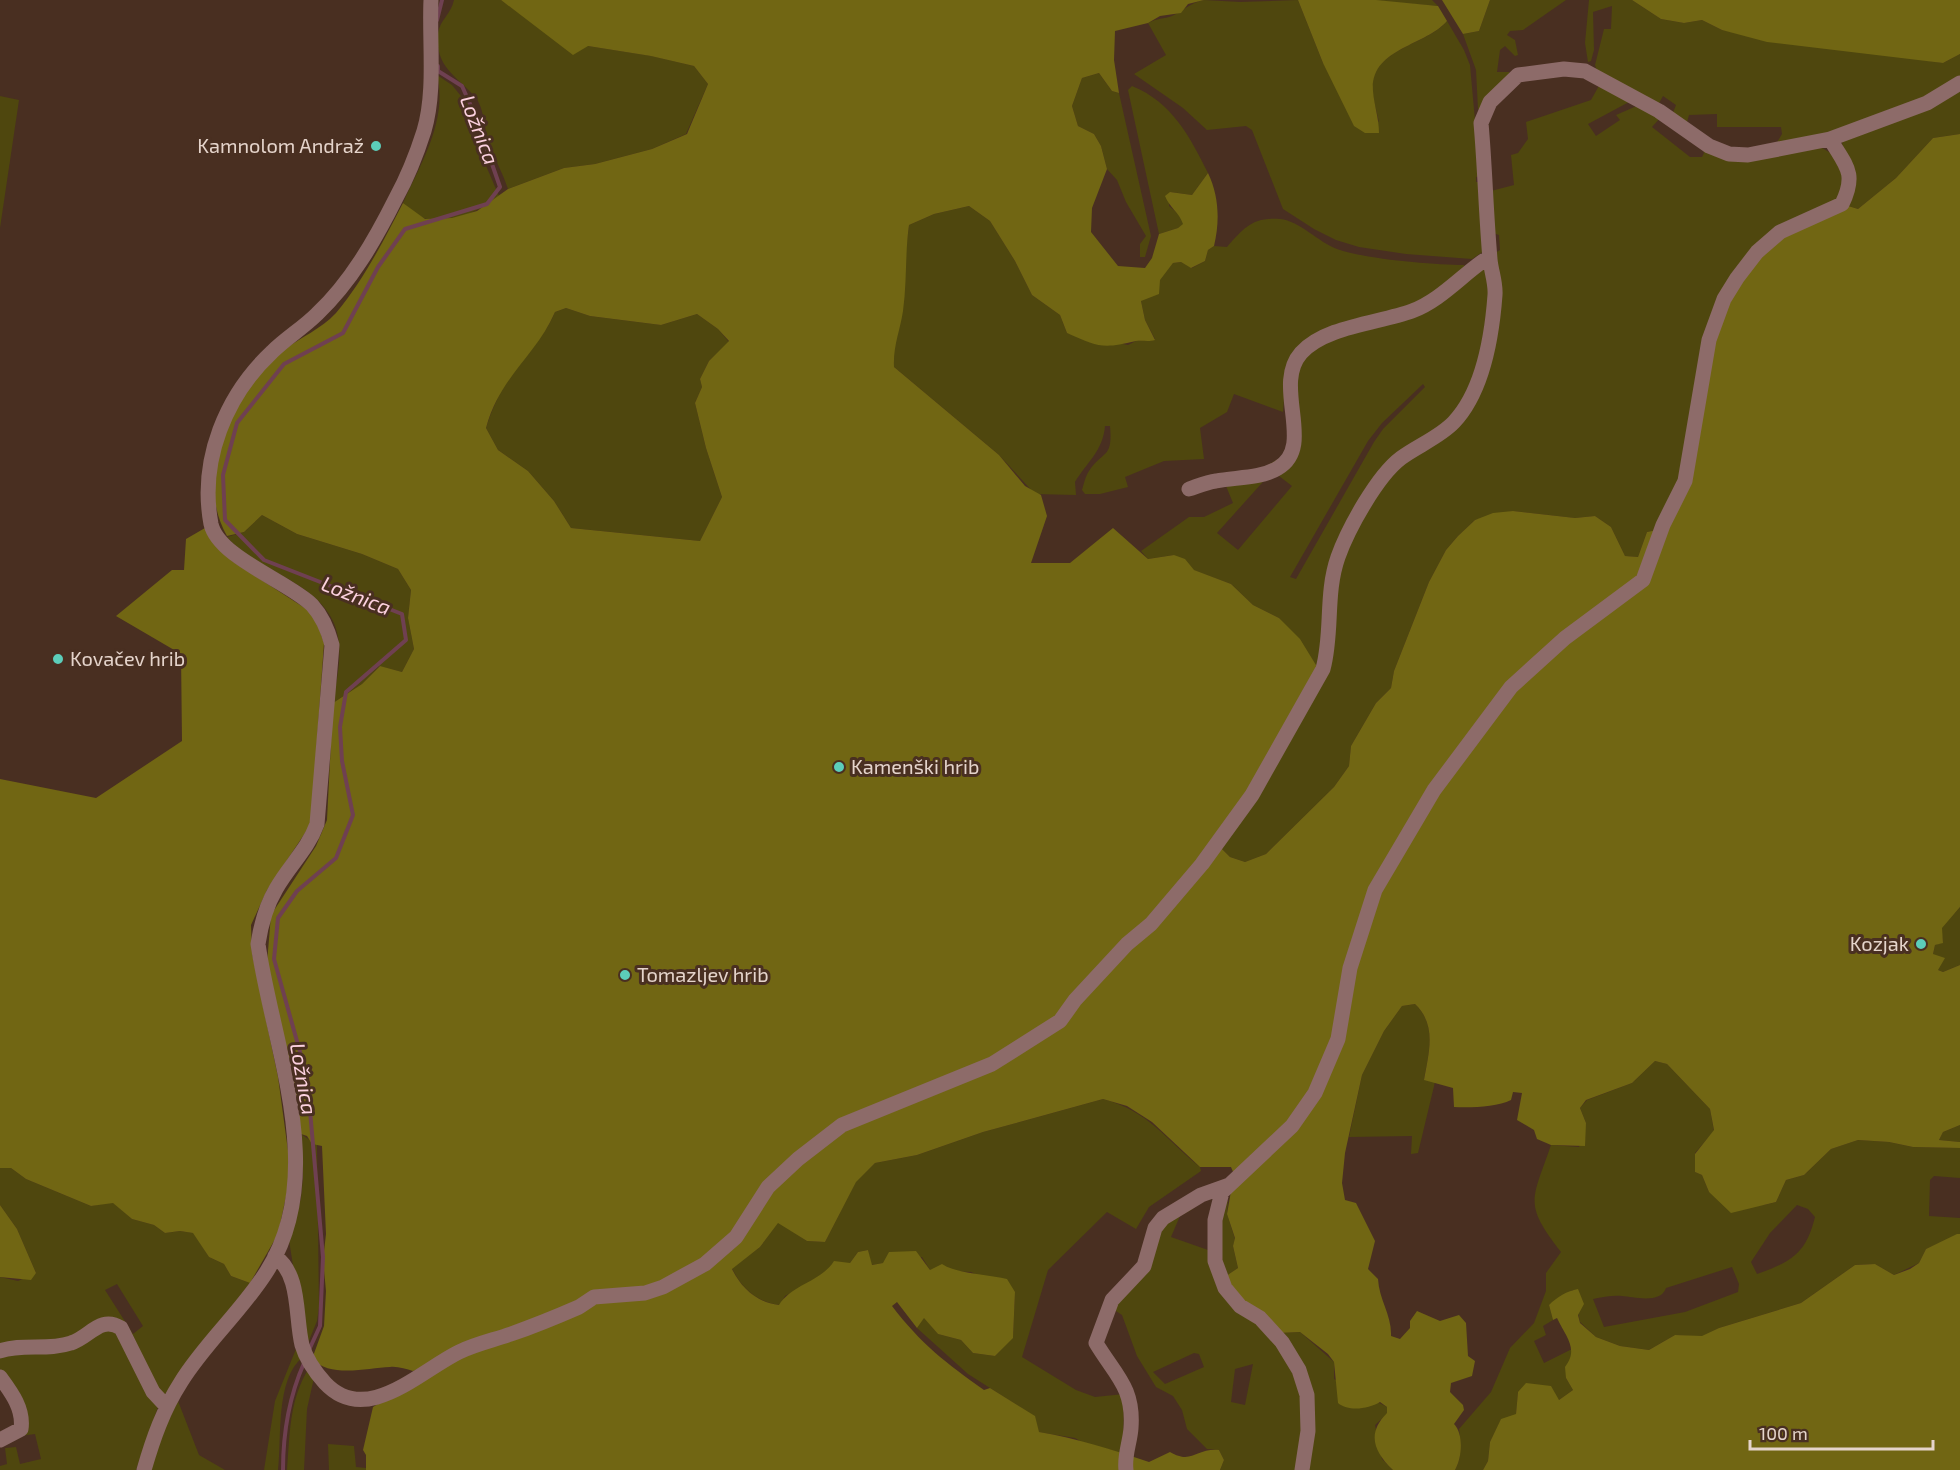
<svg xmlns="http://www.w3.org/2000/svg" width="1960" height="1470" font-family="'Exo 2',sans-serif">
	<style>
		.green { fill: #4f470e; fill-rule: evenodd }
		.forest { fill: #716613; fill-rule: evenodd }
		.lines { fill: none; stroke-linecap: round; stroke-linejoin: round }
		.stream { stroke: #6f4051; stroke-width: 4 }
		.minor { stroke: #8d6b69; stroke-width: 15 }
		.poi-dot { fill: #5cceba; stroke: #492f21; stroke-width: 2 }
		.labels { text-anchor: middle; stroke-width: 6; stroke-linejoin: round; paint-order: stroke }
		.poi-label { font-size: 20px; fill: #e5d4cb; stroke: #492f21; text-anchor: start }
		.water-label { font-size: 21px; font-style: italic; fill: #fcd1df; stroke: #492f21 }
	</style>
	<rect width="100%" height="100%" fill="#492f21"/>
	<path class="green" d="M454 0H501L536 25 588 46 652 56 694 66 708 84 686 134 652 149 595 164 564 168 508 189C503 174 496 161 490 147 484 132 485 110 476 98 459 77 434 68 438 33 440 20 451 14 454 0Z
		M1204 0 1240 2 1298 0 1323 63 1379 122C1377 112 1373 100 1372 90 1371 48 1426 46 1447 21L1464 50 1470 65 1480 176 1476 177V182H1481L1484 251 1472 259 1406 254 1359 247 1336 240 1314 229 1283 209 1252 130 1246 126 1207 130 1183 108 1134 74 1166 55 1148 23C1157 18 1164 19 1172 16 1185 10 1188 4 1204 0Z
		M1376 0H1432L1438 6 1376 1Z
		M1490 0H1566L1523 30 1510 31 1507 35 1515 40 1518 55 1515 56 1505 46 1500 50 1497 72H1509L1510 75 1481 109H1478L1476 70 1463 34 1479 31Z
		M1589 0H1632L1661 19 1684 23 1702 20 1722 30 1943 63 1960 54V78L1916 103 1825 134 1776 144 1782 134 1781 127H1717V114L1689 115 1686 126 1672 115 1676 105 1663 96 1658 105 1598 74 1595 65 1604 29H1611L1612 6 1593 12 1594 50 1591 61 1588 62 1585 43Z
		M1099 73 1112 91 1119 93 1151 236 1145 257H1140V244L1146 236 1126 202 1117 180 1107 169 1101 146 1094 134 1078 126 1072 106 1082 78Z
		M437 75 452 85 469 106 478 147 499 196C480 211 452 224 427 219 419 218 409 208 403 203 421 163 448 120 437 75Z
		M1600 84 1629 102 1588 124 1596 136 1620 120 1616 115 1639 105 1661 117 1652 127 1690 157H1702L1704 153 1701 145 1710 151 1819 146 1837 157 1847 182 1683 470 1657 530 1647 532 1638 557 1625 556 1611 527 1595 516 1575 518 1513 511 1475 520 1458 536 1446 550 1429 582 1394 671 1391 688 1376 703 1351 746 1349 766 1334 787 1266 854 1245 862 1230 857 1220 847 1313 698 1331 606 1348 542 1388 475 1475 401 1495 253 1500 250 1499 235 1493 233 1491 191 1514 185 1511 155 1518 153 1528 139 1526 122 1591 100Z
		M1132 86C1172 102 1190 137 1208 173L1192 195 1170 192 1169 206 1181 216 1184 224 1178 228 1159 234 1128 90Z
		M1960 86V134L1933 138 1896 178 1858 209 1845 205 1842 137Z
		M0 96 19 100 0 228Z
		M969 206 990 221 1015 261 1032 295 1060 315 1067 333 1128 345 1136 341 1155 339 1145 320 1141 301 1173 263 1181 262 1192 268 1205 261 1208 250 1214 246 1227 247C1244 228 1252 217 1280 219 1300 221 1318 242 1337 249 1365 259 1433 265 1464 265L1465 268 1433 297 1335 329 1286 372 1283 412 1234 394 1227 412 1200 428 1204 459 1164 461 1125 477 1128 487 1100 494H1085L1082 490C1084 484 1085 477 1089 471 1103 450 1113 459 1110 426H1105C1103 451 1087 462 1075 482L1076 495 1035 494 999 455 894 367 893 350 909 225 934 214Z
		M1484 269 1492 283 1476 377 1461 408 1423 439 1348 528 1319 670 1279 618 1253 605 1231 584 1193 570 1174 555 1148 559 1141 551 1189 517H1204L1233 503 1226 486 1241 481 1283 456 1290 442 1292 377 1311 346 1362 328ZM1423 384 1425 387 1383 429 1374 442 1296 579 1290 577 1368 441 1382 423ZM1270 474 1279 476 1292 486 1238 550 1217 533Z
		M566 308 590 316 661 325 697 314 718 329 729 342 709 361 700 379 702 387 695 403 706 448 722 497 700 541 571 528 554 501 528 471 498 450 486 428C493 405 503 385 518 365 531 347 546 334 555 312Z
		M262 515 297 534 362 554 398 569 411 590 408 618 414 649 402 672 379 666 362 684 333 703C336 683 341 663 339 643 334 584 260 575 227 537L244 532Z
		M1960 907V965L1943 972 1938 970 1933 954 1935 945 1943 942 1941 928Z
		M1415 1004C1437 1025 1429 1052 1424 1079L1435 1082 1418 1153 1411 1154 1412 1136 1349 1137 1362 1075 1384 1031 1402 1006Z
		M1655 1061 1667 1064 1710 1109 1714 1131 1695 1153V1172L1702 1175 1709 1192 1764 1205 1776 1202 1786 1180 1804 1175 1831 1149 1858 1140 1889 1142 1913 1147 1960 1148V1178L1934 1176 1930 1180 1929 1216 1960 1218V1234L1926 1249 1919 1263 1894 1275 1875 1264 1855 1265 1801 1303 1719 1328 1702 1337 1675 1335 1649 1350 1620 1346 1596 1337 1580 1322 1573 1290 1549 1305 1553 1320 1543 1326 1546 1335 1534 1341 1544 1363 1572 1349V1357L1566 1378 1573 1390 1559 1400 1518 1392 1516 1415 1501 1420 1490 1442 1488 1461 1483 1470H1455C1462 1458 1461 1442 1459 1429L1491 1392 1510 1348 1534 1323 1546 1291V1273L1561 1252C1523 1203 1532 1201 1551 1145L1579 1147 1586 1123 1580 1108 1587 1100 1632 1083ZM1797 1205 1808 1209 1815 1217C1806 1254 1791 1262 1757 1274L1751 1262 1770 1233ZM1732 1267 1739 1284 1738 1292 1685 1312 1604 1327 1593 1299C1603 1297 1613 1295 1622 1296 1634 1297 1661 1304 1666 1288Z
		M1103 1099C1150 1112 1164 1138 1200 1167L1201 1171 1149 1207 1136 1229 1107 1212 1048 1270 1022 1357 1076 1390 1095 1397 1124 1394 1123 1455 1112 1450 1087 1445 1075 1438 1038 1432 1034 1416 968 1374 917 1328 924 1317 938 1334 961 1340 973 1353 995 1356 1013 1337 1015 1292 971 1272 930 1270 922 1257 871 1265 868 1250 858 1252 850 1263 785 1296 780 1305C758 1303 741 1288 732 1268L760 1247 778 1222 807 1241 825 1242 856 1181 875 1163 917 1155 983 1132Z
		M1960 1125V1142L1939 1140 1943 1132Z
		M301 1134 317 1145 319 1307 317 1321 306 1348 289 1240 301 1198 303 1178Z
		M0 1168H11L26 1179 91 1206 113 1202 132 1219 154 1225 165 1233 180 1231 194 1233 209 1257 224 1264 231 1276 250 1283 163 1397 122 1324 68 1342 0 1347V1277L18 1281 36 1273 17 1229 0 1205ZM117 1284 143 1326 133 1334 105 1290Z
		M1223 1201H1228L1227 1214 1235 1239 1233 1246 1238 1268 1223 1278 1217 1257Z
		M1194 1205 1193 1209 1180 1216 1171 1237 1208 1250 1258 1321 1291 1360 1304 1400 1299 1470H1220L1224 1460 1219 1450 1207 1449 1187 1429 1182 1410 1173 1396 1156 1387 1137 1356 1122 1315 1110 1307 1124 1289 1157 1229ZM1194 1353 1199 1354 1204 1367 1165 1384 1153 1372ZM1253 1364 1245 1405 1231 1402 1235 1369Z
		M111 1325 158 1407 136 1470H0V1466L7 1464 5 1448 16 1447 20 1464 41 1459 35 1434 20 1436 0 1372V1354L43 1350Z
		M1300 1332 1334 1362V1379L1387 1407 1388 1413 1375 1425 1382 1459 1393 1470H1305L1311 1424 1278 1333Z
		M298 1344 303 1357C275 1379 282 1438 278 1470H264L275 1401Z
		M309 1368 314 1378 307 1409 304 1470H287C290 1434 289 1400 309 1368Z
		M178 1401 199 1455 225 1470H150L160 1438Z
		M328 1444 354 1446 356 1467 366 1468V1470H329Z"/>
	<path class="forest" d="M501 0H1204L1188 4 1181 13 1160 16 1148 23 1115 31 1114 60 1119 93 1112 91 1099 73 1082 78 1072 106 1078 126 1094 134 1101 146 1107 169 1092 208 1091 232 1118 266 1145 268 1152 258 1159 234 1178 228 1183 224C1179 212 1169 207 1165 196L1170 192 1192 195 1208 173C1219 196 1220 221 1214 246L1208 250 1205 261 1191 268 1181 262 1173 263 1160 280 1159 294 1141 301 1145 320 1155 340C1148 342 1143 340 1136 341 1103 349 1098 347 1067 333L1060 315 1032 295 1015 261 990 221 969 206 934 214 909 225C905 253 907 282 903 311 900 331 893 346 894 367L999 455 1025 486 1041 495 1047 516 1031 563H1070L1113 528 1148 559 1174 555 1185 559 1194 570 1231 584 1253 605 1279 618 1300 639 1319 670 1268 764 1198 862 1059 1016 990 1058 839 1121 735 1231 703 1260 659 1284 609 1291 413 1371C406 1369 397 1366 390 1367 367 1368 330 1378 312 1359L324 1326 326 1291 323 1260 326 1234 322 1146 312 1144 307 1136 301 1134 267 963 271 915 316 846 327 820 333 703 362 684 380 666 402 672 414 649 408 618 411 590 398 569 362 554 297 534 262 515 244 532 227 536C192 474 232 392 284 350 301 337 321 329 336 313 363 281 384 240 403 203L425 219 452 218 477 211 508 189 564 168 595 164 652 149 687 134 708 84 694 66 651 56 588 46 573 55ZM566 308 590 316 661 325 697 314 718 329 729 341 709 361 700 379 702 387 695 403 706 448 722 497 700 541 571 528 554 501 528 471 498 450 486 428C500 376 536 356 555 312Z
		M1298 0H1376L1438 6 1447 21C1426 46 1370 48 1373 91 1374 105 1379 118 1379 133H1365L1354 126 1323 63Z
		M1442 0H1490L1479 31 1463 34Z
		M1632 0H1960V54L1943 63 1767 42 1722 30 1702 20 1684 23 1661 19Z
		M1960 134V907L1942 928 1943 943 1935 945 1933 954 1945 958 1938 970 1943 972 1960 965V1125L1943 1132 1939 1140 1960 1142V1148L1913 1147 1889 1142 1858 1140 1831 1149 1804 1175 1786 1180 1776 1202 1731 1213 1709 1192 1702 1175 1695 1172V1154L1714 1130 1710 1109 1667 1064 1655 1061 1632 1083 1586 1100 1580 1108 1586 1123 1585 1146 1551 1145 1537 1139 1534 1130 1517 1120 1522 1093 1513 1092 1511 1100C1497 1107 1470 1108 1454 1107L1453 1088 1424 1080C1429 1052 1437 1025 1415 1004L1402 1006 1384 1031 1362 1075 1345 1153 1342 1183 1345 1200 1356 1203 1375 1241 1368 1269 1378 1279C1379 1300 1392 1315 1391 1336L1400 1339 1410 1328V1321L1417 1311 1440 1321 1459 1315 1466 1323 1468 1356 1475 1361 1472 1376 1451 1383 1450 1392 1463 1405 1464 1410 1454 1424C1464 1434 1462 1458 1455 1470H1393C1373 1451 1367 1433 1387 1413V1407L1380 1402C1368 1409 1349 1412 1338 1403L1334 1362 1328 1354 1300 1332 1278 1333 1239 1300 1223 1278 1238 1268 1233 1246 1235 1238 1227 1214 1234 1174 1231 1167H1200L1152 1122 1127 1106 1103 1099 983 1132 917 1155 875 1163 856 1182 825 1242 807 1241 778 1223 760 1247 732 1269C741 1288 758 1303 779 1305 792 1284 821 1282 834 1261L850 1263 858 1252 868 1250 872 1265 883 1263 889 1252 916 1251 930 1270 942 1264C957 1274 987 1274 1007 1279L1015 1292 1013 1338 995 1356 973 1353 961 1340 938 1334 924 1318 917 1328 897 1302 892 1306C921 1344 946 1363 984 1390L990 1388 1035 1416 1039 1432C1076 1438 1113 1450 1149 1462L1170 1452C1192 1465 1196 1448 1219 1450L1224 1460 1220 1470H366V1455L363 1450 373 1407 459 1355 589 1305 692 1276 772 1187 845 1128 1029 1045 1220 847 1230 857 1245 862 1266 854 1334 787 1349 766 1351 746 1376 703 1391 688 1394 671 1429 582 1446 550 1458 536 1475 520 1493 513 1513 511 1575 518 1595 516 1611 527 1625 556 1638 557 1647 532 1657 530 1688 480 1707 360 1733 289 1775 239 1845 205 1858 209 1896 178 1933 138Z
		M205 528 232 561 314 614 324 643 311 824 267 890 251 925 252 953 278 1077 291 1173 278 1234 250 1283 231 1276 224 1264 209 1257 193 1233 180 1231 165 1233 154 1225 132 1219 113 1203 91 1206 26 1179 11 1168H0V779L96 798 182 741 181 654 116 616 172 570H184L186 539Z
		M0 1205 17 1229 36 1273 31 1280 0 1277Z
		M1957 1234H1960V1470H1483L1488 1461 1490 1442 1501 1419 1516 1414 1518 1392 1526 1383 1551 1386 1559 1400 1573 1390 1566 1378 1565 1367C1579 1349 1566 1337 1557 1318L1553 1320 1549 1305C1557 1297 1567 1291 1578 1289L1584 1304 1578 1315 1580 1323 1596 1337 1620 1346 1649 1350 1675 1335 1702 1336 1719 1328 1801 1303 1855 1265 1875 1264 1894 1275 1910 1269 1919 1263 1926 1249Z"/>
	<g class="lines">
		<path class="stream" d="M437 20 442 0
			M309 1350 320 1326 323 1257 307 1077 274 959 278 918 297 891 336 858 353 815 342 761 340 727 346 692 406 640 402 614 264 560 225 520 223 475 237 423 284 364 343 333 378 267 405 229 487 204 500 187 475 115 462 86 438 71V66
			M283 1470C283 1432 289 1397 304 1363"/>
		<path class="minor" d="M1189 489C1198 486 1207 482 1216 481 1235 477 1260 479 1278 468 1316 446 1272 386 1301 353 1325 326 1380 323 1412 311 1439 301 1459 278 1483 261
			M275 1256C301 1275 295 1316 302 1345 306 1359 316 1373 325 1383 366 1427 420 1371 459 1352 475 1344 494 1340 511 1334 534 1326 556 1317 579 1307L594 1297 645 1293 663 1287 705 1264 736 1237 768 1187 798 1159 842 1125 992 1064 1060 1021 1075 1000 1127 944 1151 924 1202 864 1252 795 1323 669C1333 632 1325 594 1338 557 1348 529 1377 476 1401 458 1417 446 1440 437 1454 422 1483 391 1492 336 1495 295 1496 283 1491 271 1490 259 1486 214 1485 168 1481 123L1490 102 1518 75 1564 69 1585 71 1659 111 1709 146 1729 154 1748 155 1830 139 1927 103 1960 83
			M0 1351C22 1343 48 1351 71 1343 90 1337 100 1315 121 1328L153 1392 167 1407
			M0 1377C11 1392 24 1409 21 1429L0 1440
			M144 1470C153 1439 163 1410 181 1382 205 1343 242 1311 267 1271 329 1173 273 1048 258 944 261 924 266 906 276 889 289 866 308 849 317 824L332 645C328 630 323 617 312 605 289 582 218 557 211 524 199 460 226 395 272 352 286 338 303 328 317 314 351 282 375 240 396 198 407 178 417 153 424 131 436 91 429 42 431 0
			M1126 1470C1124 1455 1130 1443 1131 1428 1134 1387 1115 1375 1096 1343L1112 1300 1144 1266 1155 1228 1163 1218 1201 1195 1229 1185
			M1302 1470 1308 1431 1307 1395 1299 1370 1282 1342 1260 1318 1240 1306 1225 1288 1215 1261V1220L1222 1192 1292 1126 1315 1093 1338 1039 1350 968 1375 890 1434 790 1511 687 1565 638 1643 580 1663 525 1685 481 1709 340 1724 299 1737 278 1757 252 1780 232 1842 204C1857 173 1846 166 1830 139"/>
	</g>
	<g class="poi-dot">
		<circle cx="376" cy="146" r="6"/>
		<circle cx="58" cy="659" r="6"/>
		<circle cx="839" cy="767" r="6"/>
		<circle cx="1921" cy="944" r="6"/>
		<circle cx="625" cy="975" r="6"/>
	</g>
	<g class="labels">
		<g class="poi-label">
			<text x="364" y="153" text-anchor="end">Kamnolom Andraž</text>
			<text x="70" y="666">Kovačev hrib</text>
			<text x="851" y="774">Kamenški hrib</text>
			<text x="1909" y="951" text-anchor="end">Kozjak</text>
			<text x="637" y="982">Tomazljev hrib</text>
		</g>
		<g class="water-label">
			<text transform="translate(479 130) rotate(69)" y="7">Ložnica</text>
			<text transform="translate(356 596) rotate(21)" y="7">Ložnica</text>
			<text transform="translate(303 1079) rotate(80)" y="7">Ložnica</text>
		</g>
	</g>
	<path d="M1750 1440v9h183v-9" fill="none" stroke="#e5d4cb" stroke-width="3"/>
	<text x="1759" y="1440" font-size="18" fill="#e5d4cb" stroke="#492f21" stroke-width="4.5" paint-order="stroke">100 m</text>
</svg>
